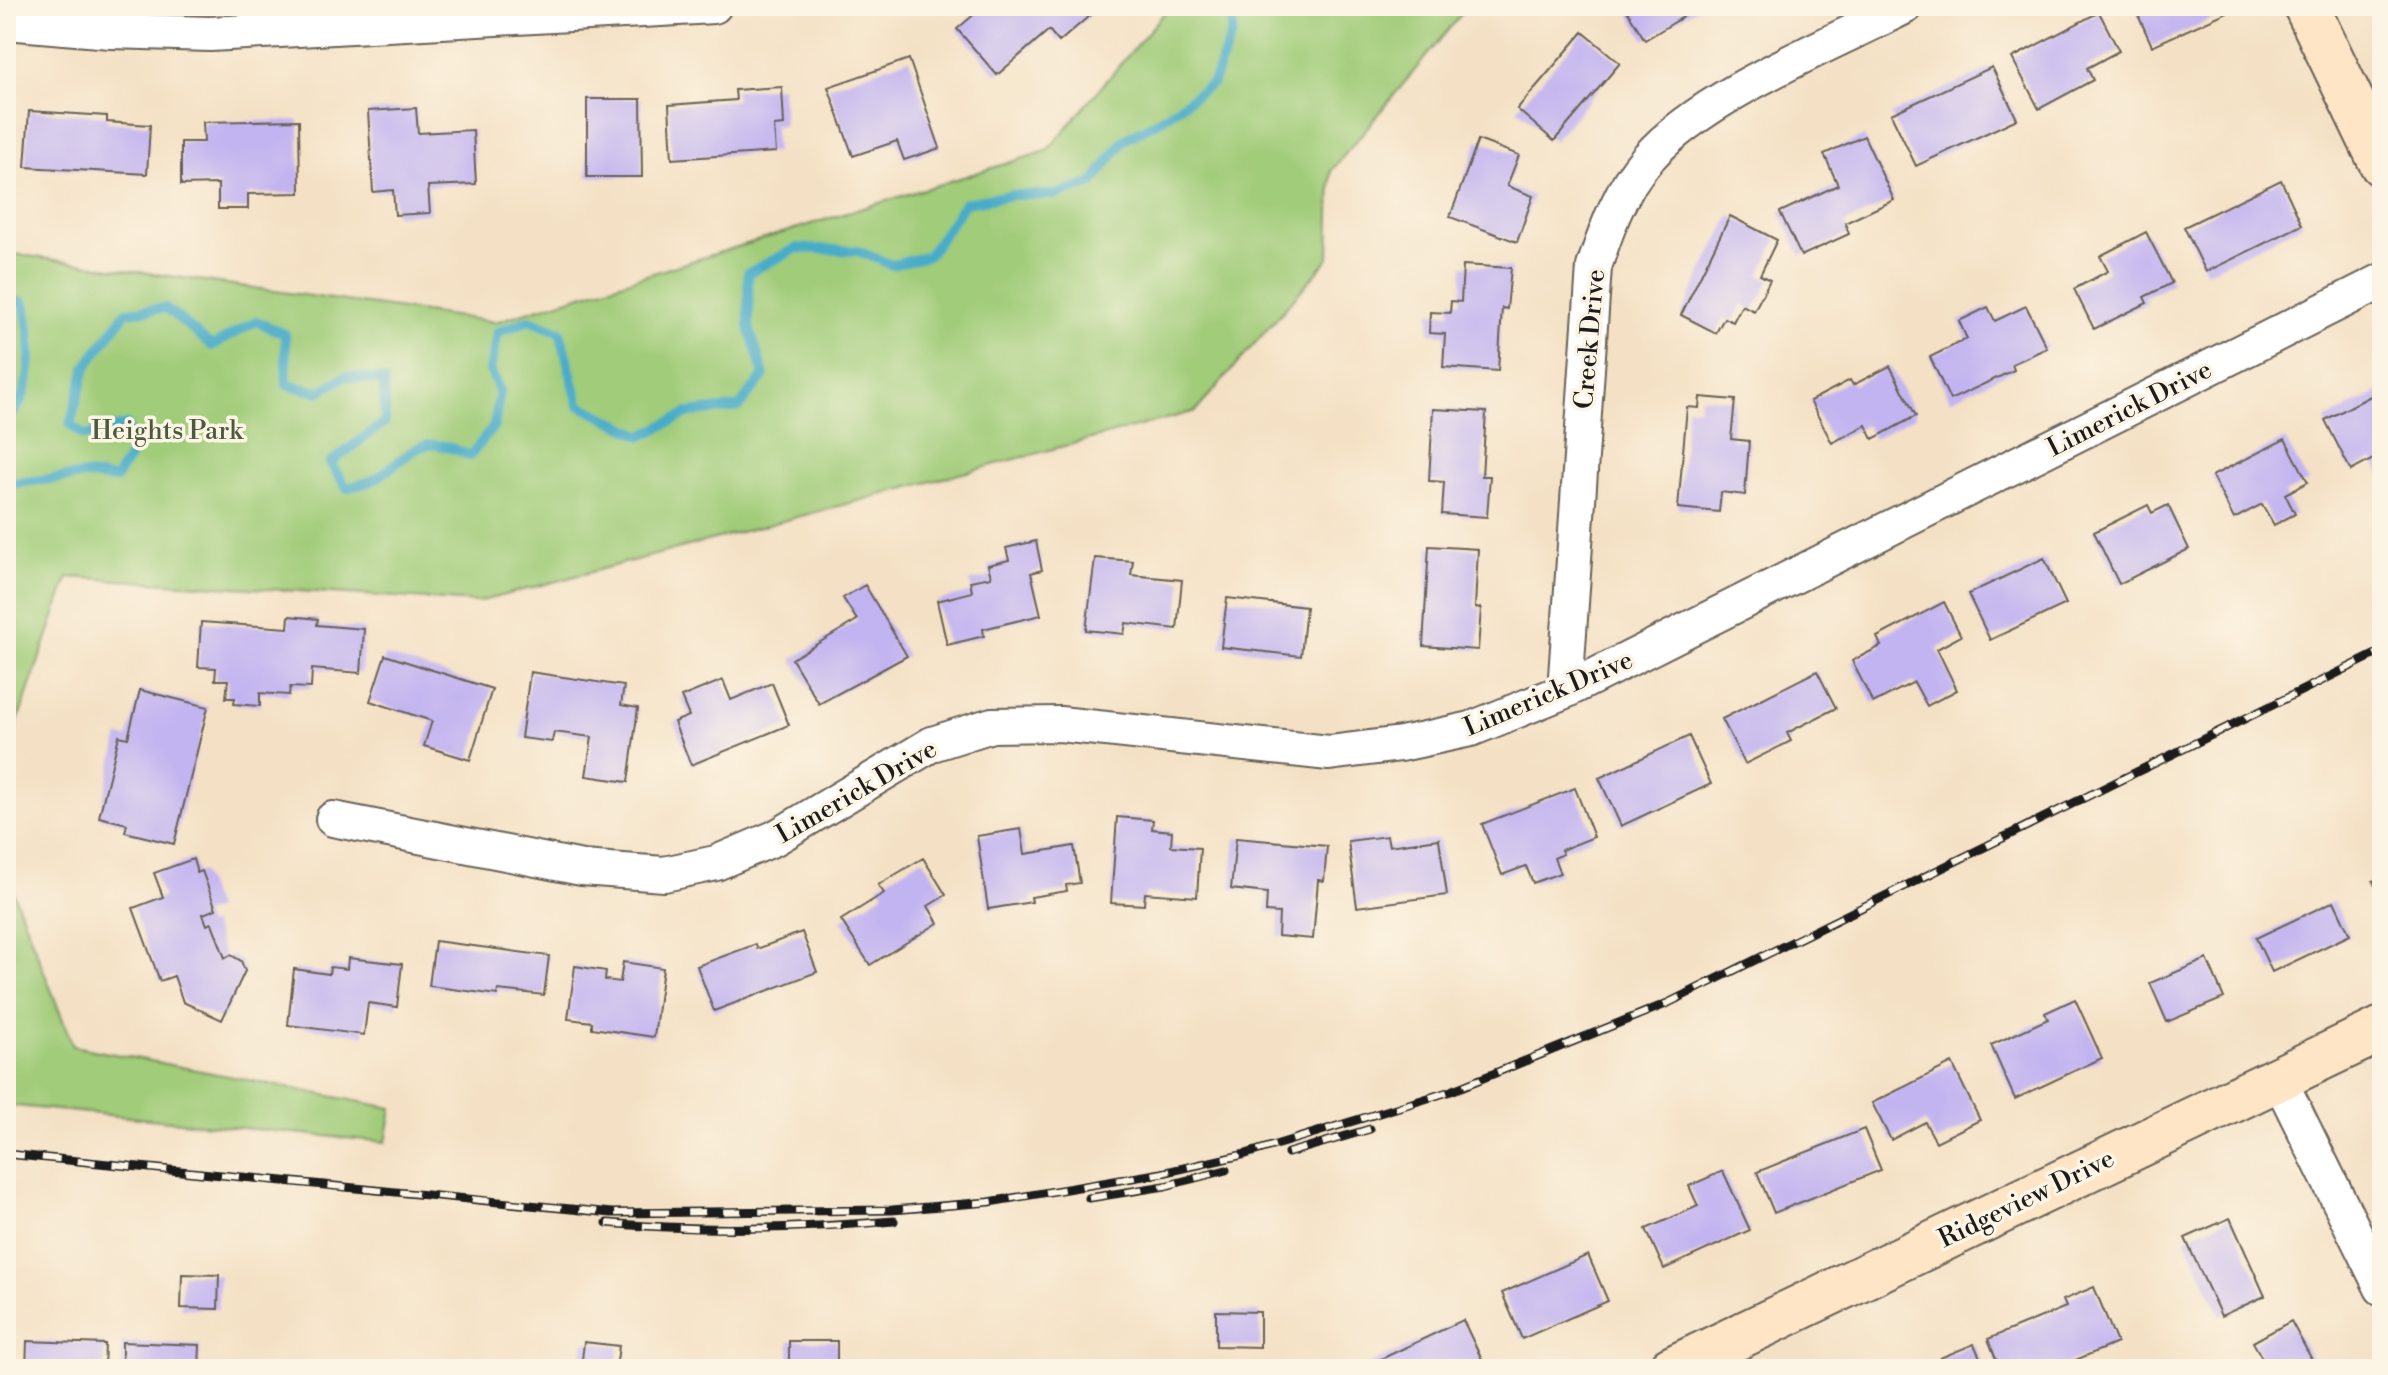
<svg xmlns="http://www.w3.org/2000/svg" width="2388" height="1375" font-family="'Libre Bodoni',serif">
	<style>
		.green { fill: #a1cc79; stroke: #5e744a; stroke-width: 2 }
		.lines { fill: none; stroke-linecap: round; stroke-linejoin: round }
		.stream { stroke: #48acc7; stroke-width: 10 }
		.building { fill: #c2b4f0 }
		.street-casing { stroke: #686157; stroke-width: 38 }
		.secondary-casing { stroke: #686157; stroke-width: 48 }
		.street { stroke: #fff; stroke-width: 34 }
		.secondary { stroke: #fde5c5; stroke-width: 44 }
		.rail-casing { stroke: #1c1c1c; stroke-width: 9 }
		.rail { stroke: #fcf5e5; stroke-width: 6; stroke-dasharray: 18; stroke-linecap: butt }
		.labels { text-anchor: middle; stroke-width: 7; stroke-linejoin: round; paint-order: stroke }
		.street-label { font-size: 26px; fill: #1c1c1c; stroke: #fcf5e5 }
		.park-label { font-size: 26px; fill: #4b5a3d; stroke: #fcf5e5 }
	</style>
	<rect width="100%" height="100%" fill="#fcf5e5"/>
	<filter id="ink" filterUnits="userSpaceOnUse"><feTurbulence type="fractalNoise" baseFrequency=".0125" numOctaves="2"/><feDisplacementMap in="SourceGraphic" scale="16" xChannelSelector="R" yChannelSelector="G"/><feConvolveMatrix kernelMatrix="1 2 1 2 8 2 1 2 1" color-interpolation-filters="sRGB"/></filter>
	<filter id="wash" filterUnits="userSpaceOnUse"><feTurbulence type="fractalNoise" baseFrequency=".006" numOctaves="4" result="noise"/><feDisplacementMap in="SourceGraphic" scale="32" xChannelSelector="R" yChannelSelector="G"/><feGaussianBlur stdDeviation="1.8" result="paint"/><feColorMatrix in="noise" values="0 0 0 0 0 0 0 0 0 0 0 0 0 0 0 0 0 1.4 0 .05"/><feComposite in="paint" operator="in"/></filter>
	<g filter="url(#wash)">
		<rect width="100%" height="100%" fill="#f4e1c5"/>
		<path class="green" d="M1170 6H1468L1331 171 1329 258 1196 411 478 602 68 577 6 755V253L495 322 1047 151Z
			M6 874 73 1046 392 1108 386 1142 6 1105Z"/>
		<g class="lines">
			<path class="stream" d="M6 302H23C34 331 35 400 6 419
				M6 484 86 475 115 479 132 453 127 425 84 436 70 424 86 367 126 312 166 308 212 346 256 321 285 334 287 385 319 392 346 376 384 381 385 422 330 463 347 488C357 485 369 483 377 478 416 451 420 431 470 456L494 426 500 392 490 370 498 332 529 320 560 332 579 405 642 436 688 413 739 407 764 375 749 327 748 273 797 248 858 251 892 265 928 256 965 203 1012 195H1055L1093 183 1124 140 1162 119 1213 83 1232 34 1233 6"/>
		</g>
		<g id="blocks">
			<path class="building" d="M984 6H1092L1096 10 1059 42 1049 30 997 75 957 29Z
				M1624 6H1701L1645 40Z
				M2134 6H2231L2232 10 2152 46Z
				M2099 12 2119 51 2087 68 2093 80 2039 109 2012 58Z
				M1583 32 1620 63 1554 141 1517 109Z
				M909 59 940 148 904 160 897 141 853 156 828 87Z
				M1992 67 2017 119 1916 166 1891 114Z
				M782 87 784 125 774 126 776 152 672 159 669 105 736 100 735 90Z
				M587 99H641L642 177H587Z
				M416 108 418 133 473 130 476 184 428 186 430 213 395 215 393 190 373 192 368 111Z
				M29 111 107 116V122L150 125 147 174 25 167Z
				M299 120 300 193 248 194V209H218V184L181 185V142H204L203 122Z
				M1864 136 1894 200 1845 223 1849 234 1801 256 1780 212 1838 185 1824 154Z
				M1478 140 1519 155 1507 186 1533 196 1517 242 1450 217Z
				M2281 180 2302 225 2206 272 2184 227Z
				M1730 216 1777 240 1760 275 1770 280 1754 311 1742 305 1733 322 1724 318 1716 333 1681 315Z
				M2146 232 2172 283 2144 297 2147 303 2094 329 2074 289 2108 271 2100 256Z
				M1463 265 1511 268 1507 309 1502 308 1498 371 1443 367 1445 334 1429 333 1430 312 1450 313 1451 301 1461 302Z
				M2026 306 2047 348 2012 364 2014 370 1950 400 1930 357 1967 339 1959 321 1988 307 1995 321Z
				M1890 366 1916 416 1873 439 1866 425 1832 443 1810 401 1850 380 1853 385Z
				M2382 390V477L2373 459 2351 471 2325 420Z
				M1700 397 1735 400 1731 439 1749 441 1745 495 1721 492 1719 512 1678 508 1687 407 1699 408Z
				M1433 409 1486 412 1482 476H1490L1487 517 1442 514 1444 482 1429 481Z
				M2285 439 2308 482 2285 494 2295 514 2274 525 2262 504 2234 519 2212 476Z
				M2148 505 2152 513 2168 505 2189 549 2119 584 2094 532Z
				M1036 541 1042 570 1031 573 1041 615 983 629 984 636 947 645 937 601 972 592 970 581 991 577 988 565 1009 560 1006 548Z
				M1429 546 1478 549 1475 608H1481L1478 650 1423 646Z
				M1095 558 1133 561 1131 575 1182 580 1177 629 1126 623 1124 634 1086 630Z
				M2044 558 2066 604 1990 640 1968 594Z
				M865 585 907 656 819 704 792 659 857 620 843 598Z
				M1227 598 1306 607 1301 656 1221 647Z
				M1944 602 1961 636 1937 649 1957 690 1927 706 1914 682 1873 703 1852 661 1881 646 1877 637Z
				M289 616 318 619 317 625 364 629 361 673 312 669 311 688 290 687 289 695 260 693V706L234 704 235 698H226L228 680H215L216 668 198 667 201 622 288 628Z
				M385 655 492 689 470 760 424 746 432 721 370 701Z
				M1817 671 1836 708 1787 733 1791 741 1745 764 1722 719Z
				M530 672 624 686 621 705 638 708 628 782 586 776 592 737 554 732 552 742 521 738Z
				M723 680 731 700 772 683 789 725 691 765 674 722 689 716 681 697Z
				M140 690 208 707 174 844 125 832 127 824 99 817 119 736 128 738Z
				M1689 736 1711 784 1621 826 1599 778Z
				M1575 788 1594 837 1561 850 1563 854 1554 858 1560 873 1533 883 1526 866 1502 875 1482 824Z
				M1117 817 1153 820 1152 829 1172 831 1171 846 1200 848 1197 897 1145 893 1144 905 1111 903Z
				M1021 829 1025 854 1074 846 1080 883 1066 885 1067 891 1031 897 1032 902 988 909 977 836Z
				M1387 836 1389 846 1439 839 1447 895 1357 907 1348 841Z
				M1236 838 1327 846 1324 881 1318 880 1313 939 1278 936 1279 913 1266 912 1267 893 1231 889Z
				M923 858 946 895 928 906 938 923 870 965 841 920 884 893 878 885Z
				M193 859 197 873 202 871 216 909 203 914 207 925 212 923 225 958 231 955 241 961 245 971 222 1020 183 1002 174 976 160 981 133 908 163 897 154 873Z
				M2382 877V901L2373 881Z
				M2334 901 2350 935 2272 972 2256 938Z
				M802 932 817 972 714 1011 697 966 756 944 757 949Z
				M435 941 549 956 544 995 498 990 497 995 429 986Z
				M348 958 402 964 397 1007 368 1003 364 1035 288 1025 294 969 329 974 330 967 347 969Z
				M2207 959 2224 998 2167 1022 2150 983Z
				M623 962 663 968 654 1037 592 1028V1022L568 1019 575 966 606 971 605 980 620 982Z
				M2075 999 2102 1058 2015 1099 1991 1045 2048 1019 2045 1013Z
				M1952 1063 1980 1120 1936 1142 1925 1122 1891 1140 1872 1103Z
				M1864 1129 1881 1170 1774 1213 1757 1172Z
				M1723 1171 1750 1230 1664 1269 1646 1229 1698 1206 1689 1186Z
				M2230 1218 2265 1296 2221 1316 2185 1238Z
				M1588 1255 1608 1301 1522 1339 1502 1293Z
				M182 1274 219 1275 218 1309 181 1308Z
				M2094 1287 2117 1343 2054 1369H2000L1988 1339 2066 1307 2063 1300Z
				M1216 1311 1260 1312V1347L1216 1346Z
				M1463 1320 1484 1364 1473 1369H1360Z
				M2291 1321 2317 1369H2268L2253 1342Z
				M27 1341 105 1344 104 1369H26Z
				M789 1341H837V1369H789Z
				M122 1342 200 1345 199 1369H122Z
				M584 1342 619 1346 616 1369H581Z
				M1974 1344 1985 1369H1944L1940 1358Z
				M335 1365 394 1366V1369H335Z"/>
		</g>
	</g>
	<g filter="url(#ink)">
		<use href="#blocks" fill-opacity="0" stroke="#686157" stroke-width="2"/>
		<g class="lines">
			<g class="street-casing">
				<path id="street" d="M6 22 111 31 210 34 714 6
					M1565 691 1594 267C1607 228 1620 189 1648 158 1703 95 1830 45 1906 6
					M333 819 582 868 664 874 716 863 775 838 932 744 992 725 1060 724 1329 753 1401 744 1471 729 1565 691 2382 281
					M2278 1077 2382 1288"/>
			</g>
			<g class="secondary-casing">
				<path id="secondary" d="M2306 6 2382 164
					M1671 1369 2382 1029"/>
			</g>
			<use href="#street" class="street"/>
			<use href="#secondary" class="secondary"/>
			<g class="rail-casing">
				<path id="rail" d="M1288 1153 1370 1129
					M6 1154 612 1213 892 1210 989 1202 1162 1173 1246 1154 1451 1091 1668 1003 2382 651
					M1089 1198 1165 1186 1226 1170
					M607 1223C702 1232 799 1229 894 1221"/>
			</g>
			<use href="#rail" class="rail"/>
		</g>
	</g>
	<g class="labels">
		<g class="street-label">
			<text transform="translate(1589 339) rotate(-85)" y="9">Creek Drive</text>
			<text transform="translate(2129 408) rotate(-27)" y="9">Limerick Drive</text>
			<text transform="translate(1548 693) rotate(-23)" y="9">Limerick Drive</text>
			<text transform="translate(856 791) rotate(-30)" y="9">Limerick Drive</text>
			<text transform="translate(2026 1198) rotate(-26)" y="9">Ridgeview Drive</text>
		</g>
		<g class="park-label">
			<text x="167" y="439">Heights Park</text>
		</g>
	</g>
	<rect width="2388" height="1375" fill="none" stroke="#fcf5e5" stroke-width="32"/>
</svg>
